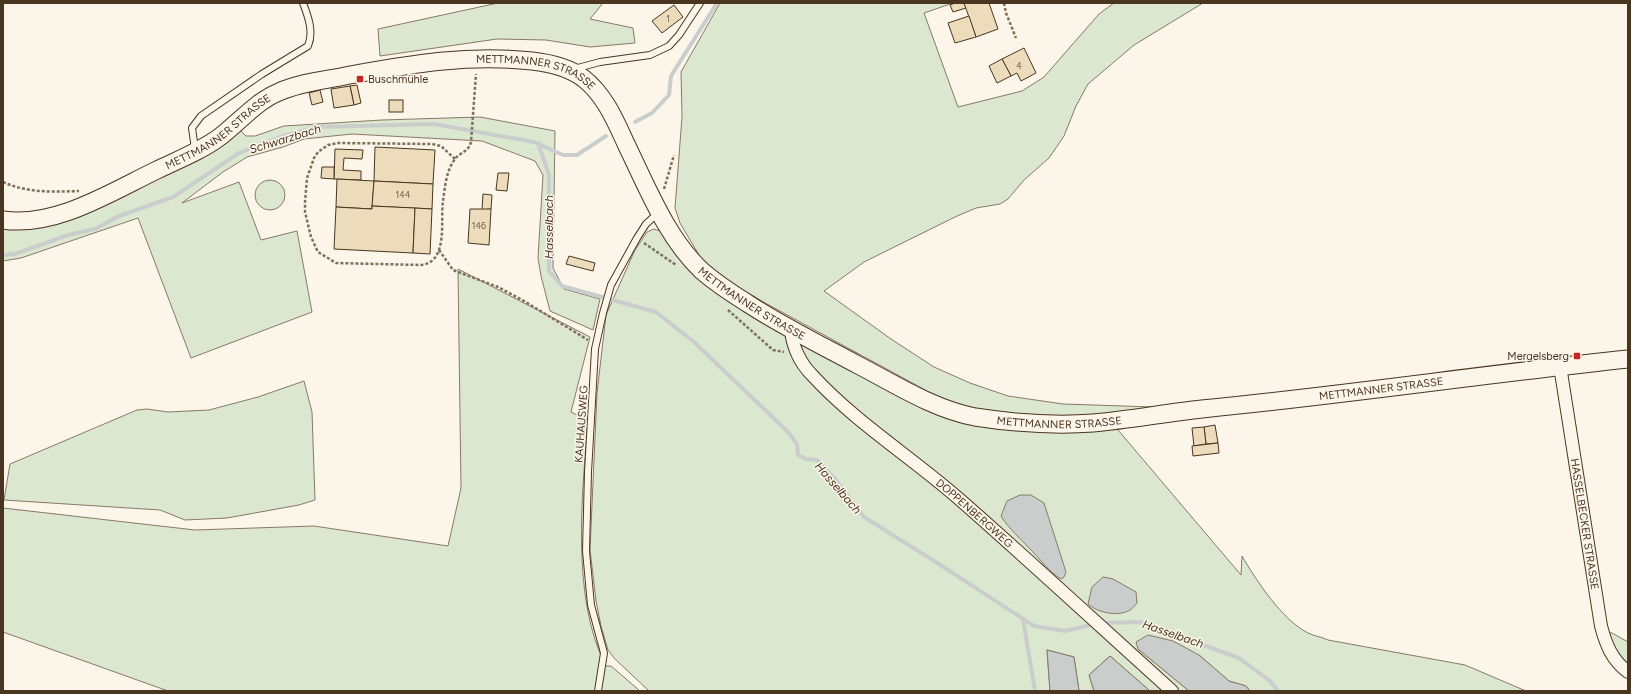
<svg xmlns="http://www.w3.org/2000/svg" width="1631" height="694" viewBox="0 0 1631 694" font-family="Figtree,sans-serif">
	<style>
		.green { fill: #dce7d0; stroke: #887966 }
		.water { fill: #c9cecd; stroke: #887966 }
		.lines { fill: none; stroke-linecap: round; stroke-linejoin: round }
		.stream { stroke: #c9cecd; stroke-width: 4 }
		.building { fill: #ecdcbc; stroke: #4a3520 }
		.service-casing { stroke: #4a3520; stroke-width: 8 }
		.minor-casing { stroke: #4a3520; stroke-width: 14 }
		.secondary-casing { stroke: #4a3520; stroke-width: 19 }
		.path { stroke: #7f6f5c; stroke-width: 2.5; stroke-dasharray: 3 2; stroke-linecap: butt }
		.service { stroke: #fbf6e9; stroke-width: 6 }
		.minor { stroke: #fbf6e9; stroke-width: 12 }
		.secondary { stroke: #fbf6e9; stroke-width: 17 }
		.poi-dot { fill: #c62828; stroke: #fbf6e9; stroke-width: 1.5 }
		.labels { text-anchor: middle; stroke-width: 3; stroke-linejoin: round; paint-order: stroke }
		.number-label { font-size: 9px; fill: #725f47 }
		.street-label { font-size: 11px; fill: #4a3520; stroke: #fbf6e9 }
		.poi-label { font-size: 11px; fill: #4a3520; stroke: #fbf6e9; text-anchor: start }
		.water-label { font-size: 12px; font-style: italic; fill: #4a3520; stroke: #fbf6e9 }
	</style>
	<rect width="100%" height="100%" fill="#fbf6e9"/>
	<!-- green -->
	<g class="green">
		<polygon points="498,3 603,3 590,19 633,28 635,43 590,47 546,40 497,39 380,56 378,29"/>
		<polygon points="720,3 953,3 924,13 958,107 1022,91 1044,77 1099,14 1114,3 1203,3 1134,45 1088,84 1076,106 1064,136 1049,158 1024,180 1008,199 1000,204 976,208 955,217 864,262 824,291 891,339 934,367 970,383 1008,396 1063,404 1154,407 1097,415 1057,416 1010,414 951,404 767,304 726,280 702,260 680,223 675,208 682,117 681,72"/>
		<polygon points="480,117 555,131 553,268 564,289 600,299 593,330 550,311 541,276 538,258 543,175 535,161 482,141 352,134 304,139 283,147 247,157 223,172 182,203 239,182 261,240 297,231 312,312 191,358 138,218 21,258 3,261 3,225 18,226 238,128 246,136 255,136 284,126 382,120"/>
		<circle cx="270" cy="195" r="15"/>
		<path d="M654,229l6,2 137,109 136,73 31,10 52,7 102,-4v4l123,145 1,-19c14,24 40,64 66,77 6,3 14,4 20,7l137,25 61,26h-276l-4,-5 -17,-5 -30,-26 -61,-6 51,42h-39l-40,-35 -21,19 5,16h-15l-5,-34 -27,-7 3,41h-401l-35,-33 -6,-8 -7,-24 -5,-25 -6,-51 7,-157 9,-78 29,-65 12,-18z"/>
		<path d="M458,269l132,68 -19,75 17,8c-6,75 -17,179 18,246h5l29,25h-472l-165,-59v-124l192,22 119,-4 134,20 13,-58z"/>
		<polygon points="304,381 312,412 315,500 299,505 227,518 185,520 160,510 4,500 10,464 137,410 147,409 168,412 209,410 258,397"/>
		<polygon points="1606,632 1612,633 1628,642 1628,664 1620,659"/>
	</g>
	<!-- water -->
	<g class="water">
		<path d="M1020,495h11l13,8 22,69 -2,5 -3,2c-13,-8 -20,-19 -30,-29 -10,-11 -22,-21 -30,-34l6,-15z"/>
		<path d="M1103,577l10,2 23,13 1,11c-2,2 -4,5 -7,7 -11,7 -32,3 -42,-6l4,-17z"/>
		<polygon points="1148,635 1173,641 1199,655 1229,681 1246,686 1250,691 1189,691 1138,649 1136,642"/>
		<polygon points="1047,650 1074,657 1079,691 1050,691"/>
		<polygon points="1110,656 1150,691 1094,691 1089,675"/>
	</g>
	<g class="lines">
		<!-- stream -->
		<g class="stream">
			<polyline points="635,122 652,113 669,95 671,76 717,3"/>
			<polyline points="538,143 549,175 549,271 562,286 656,312 694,342 788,432 797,444 798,455 806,459 817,460 836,480 864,517 939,564 1034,626 1065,631 1095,624"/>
			<polyline points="3,255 15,254 68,235 95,229 119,216 173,197 239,153 280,137 317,127 434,124 534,142 563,155 577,155 606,136"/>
			<polyline points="1023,619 1035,691"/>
			<polyline points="1101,623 1140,622 1239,658 1270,681 1278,691"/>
		</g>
	</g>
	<!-- building -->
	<g class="building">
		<polygon points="955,3 964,3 966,8 953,12 950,5"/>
		<polygon points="964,3 989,3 998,29 976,37"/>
		<polygon points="674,5 683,17 662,33 652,21"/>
		<polygon points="969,16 976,37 955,43 948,23"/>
		<polygon points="1024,48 1036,73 1021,81 1017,73 1011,76 1002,59"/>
		<polygon points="1002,59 1011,76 997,83 989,66"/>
		<polygon points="357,85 361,103 354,105 350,86"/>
		<polygon points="350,86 354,105 334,108 331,89"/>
		<polygon points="320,90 323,102 312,105 309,93"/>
		<rect x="389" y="100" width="14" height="12"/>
		<polygon points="375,147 435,150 433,184 374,181"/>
		<polygon points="335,149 363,150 362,159 344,158 343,170 361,171 361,180 334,179"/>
		<polygon points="322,167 334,167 334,179 321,178"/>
		<polygon points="498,173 509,173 507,191 496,190"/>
		<polygon points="337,179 374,181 372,209 336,207"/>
		<polygon points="374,181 433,184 432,209 372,206"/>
		<polygon points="483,194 492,195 491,209 482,210"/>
		<polygon points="372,206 415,208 413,253 334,249 336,207 372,209"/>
		<polygon points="415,208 432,209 430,254 413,253"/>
		<polygon points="470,209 491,209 489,245 468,243"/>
		<polygon points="569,256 595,263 593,271 566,264"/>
		<polygon points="1215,425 1218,443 1206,444 1204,427"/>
		<polygon points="1204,427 1206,444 1194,446 1192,428"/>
		<polygon points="1218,443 1219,453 1193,456 1192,446"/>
	</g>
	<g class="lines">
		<!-- service casing -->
		<g class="service-casing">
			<g id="service">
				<polyline points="574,69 600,62 650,55 669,46 679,35 700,3"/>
				<path d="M195,149l-3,-21 9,-12 61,-42 46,-28c6,-14 0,-30 -5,-43"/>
				<polyline points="598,691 604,653 591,605 586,551 588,472 595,349 603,313 611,285 637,238 646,224 659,212"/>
			</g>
		</g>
		<!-- minor casing -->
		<g class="minor-casing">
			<g id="minor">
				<path id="s1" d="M791,329c1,17 9,34 21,46 43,47 98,81 146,123 72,63 143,129 214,193"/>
				<path id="s2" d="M1560,366l41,260c5,19 11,34 27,46"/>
			</g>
		</g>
		<!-- secondary casing -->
		<g class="secondary-casing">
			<g id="secondary">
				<path id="s3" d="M3,220c52,8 108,-28 154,-50 21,-10 46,-20 64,-34 19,-15 36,-35 58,-44 22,-10 48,-12 71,-17 62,-11 119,-21 182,-14 18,2 36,6 51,17 22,17 33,44 44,68 21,43 40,92 75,125 14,12 29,22 45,32 35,23 74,42 111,62 37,19 75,44 117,52 39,6 78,9 118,6 36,-3 72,-10 109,-14 142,-14 284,-35 426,-50"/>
			</g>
		</g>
		<!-- path -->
		<g class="path">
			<polyline points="1004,3 1006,13 1016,38"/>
			<path d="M455,159l-14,-13 -9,-2 -94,-1 -10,2 -10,7 -4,6 -7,20 -2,24v10l6,25 7,15 18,11 85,2c28,-3 19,-45 22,-64 2,-14 3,-30 12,-42 6,-8 13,-6 16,-17l5,-68"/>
			<path d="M3,182c24,11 50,10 76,9"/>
			<polyline points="664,189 674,155"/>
			<polyline points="644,243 676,265"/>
			<polyline points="439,250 453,270 498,287 524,301 588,340"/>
			<polyline points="728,310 773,350 784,352"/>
		</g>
		<!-- service -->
		<use href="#service" class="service"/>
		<!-- minor -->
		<use href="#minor" class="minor"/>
		<!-- secondary -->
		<use href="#secondary" class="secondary"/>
	</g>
	<!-- markers -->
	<g class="poi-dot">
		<rect x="356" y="75" width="8" height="8" rx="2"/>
		<rect x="1573" y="352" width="8" height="8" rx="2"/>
	</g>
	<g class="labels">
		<!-- number labels -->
		<g class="number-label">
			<text x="668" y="22">1</text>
			<text x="1019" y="69">4</text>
			<text x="403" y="198">144</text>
			<text x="479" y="229">146</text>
		</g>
		<!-- street labels -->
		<g class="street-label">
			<text dy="4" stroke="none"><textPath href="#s3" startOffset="573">METTMANNER STRASSE</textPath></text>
			<text dy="4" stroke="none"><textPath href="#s3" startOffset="237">METTMANNER STRASSE</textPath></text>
			<text dy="4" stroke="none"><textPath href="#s3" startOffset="909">METTMANNER STRASSE</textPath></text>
			<text dy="4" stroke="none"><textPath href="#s3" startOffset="1569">METTMANNER STRASSE</textPath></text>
			<text dy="4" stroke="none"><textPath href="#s3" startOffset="1245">METTMANNER STRASSE</textPath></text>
			<text transform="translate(581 424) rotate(-86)" y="4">KAUHAUSWEG</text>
			<text dy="4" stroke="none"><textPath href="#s1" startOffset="265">DOPPENBERGWEG</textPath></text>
			<text dy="4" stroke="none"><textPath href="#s2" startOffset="160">HASSELBECKER STRASSE</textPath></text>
		</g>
		<!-- poi labels -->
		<g class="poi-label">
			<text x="368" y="83">Buschmühle</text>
			<text x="1569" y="360" text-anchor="end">Mergelsberg</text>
		</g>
		<!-- water labels -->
		<g class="water-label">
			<text transform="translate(285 139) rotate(-17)" y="4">Schwarzbach</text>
			<text transform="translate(549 227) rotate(-90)" y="4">Hasselbach</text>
			<text transform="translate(838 488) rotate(49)" y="4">Hasselbach</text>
			<text transform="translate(1173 634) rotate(19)" y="4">Hasselbach</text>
		</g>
	</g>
	<!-- border -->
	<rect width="1631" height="694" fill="none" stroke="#4a3520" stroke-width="8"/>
</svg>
